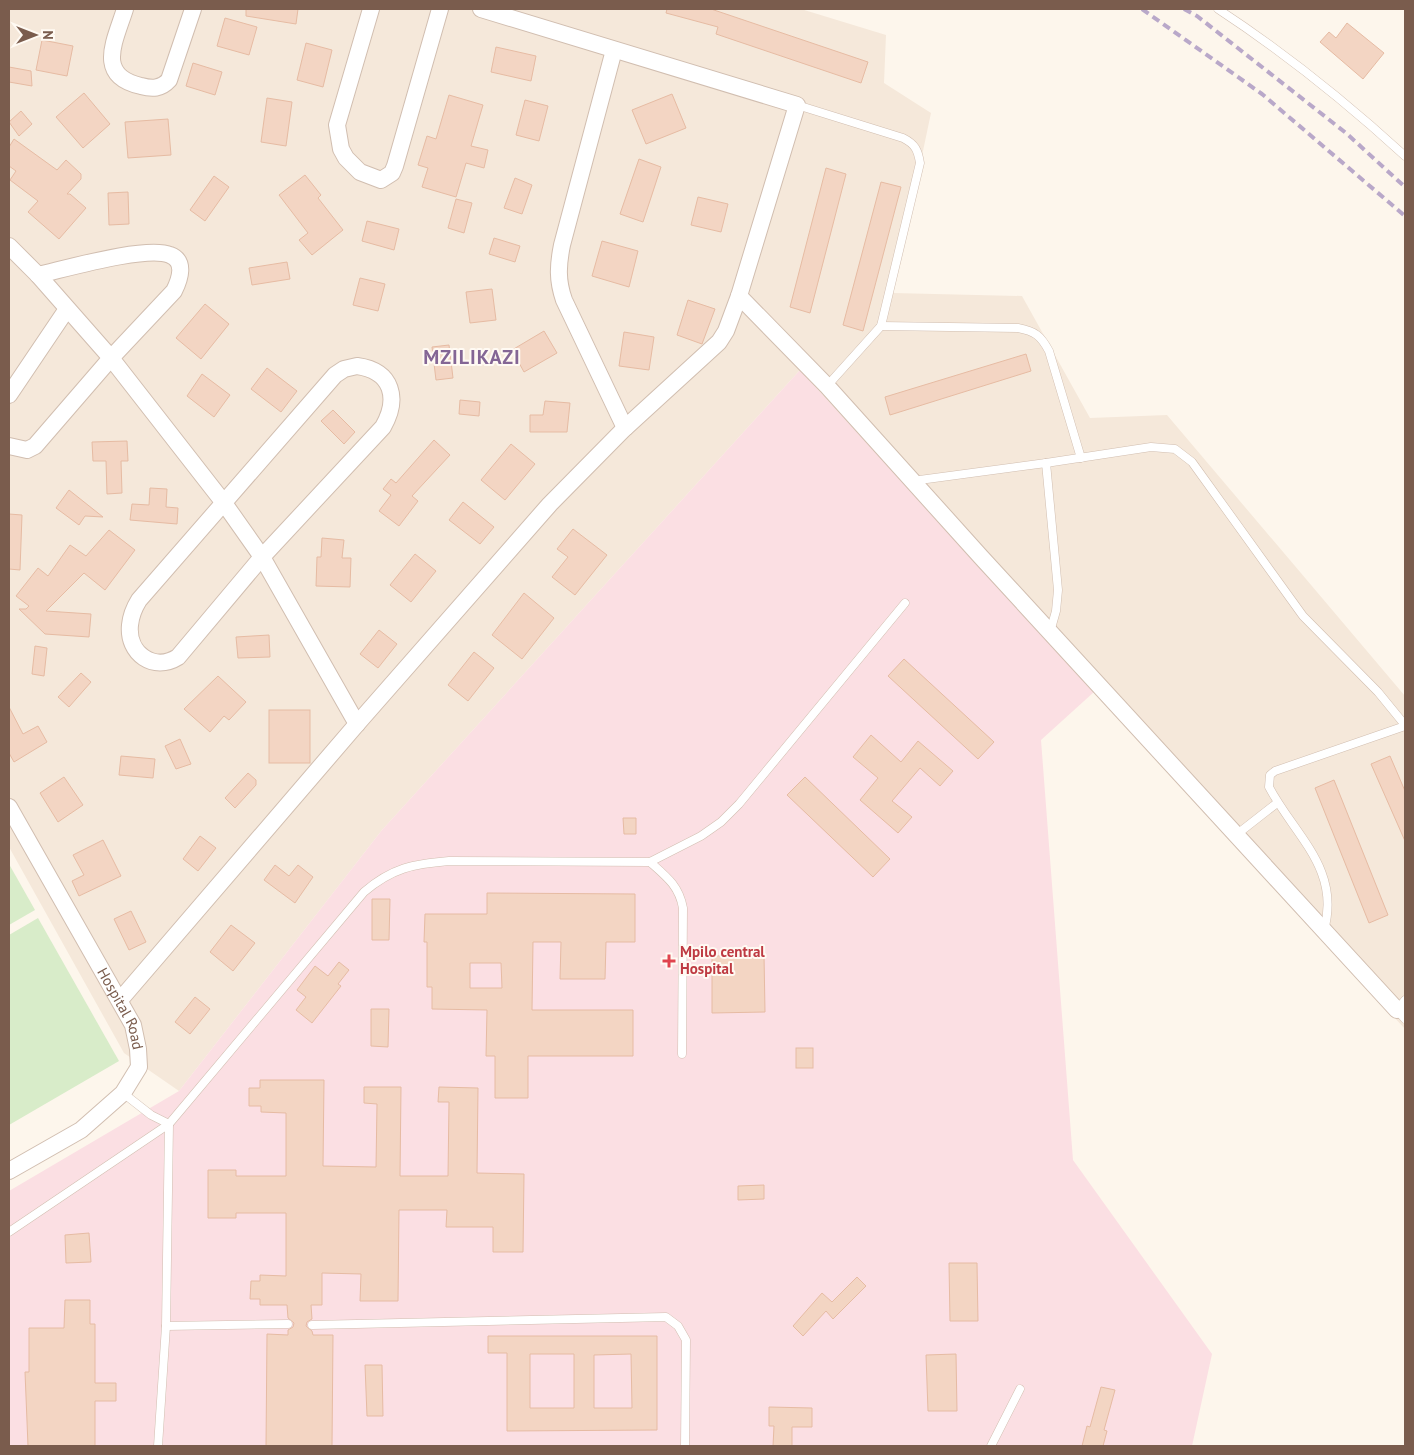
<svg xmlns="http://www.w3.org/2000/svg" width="1414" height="1455" viewBox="0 0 1414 1455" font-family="'PT Sans',sans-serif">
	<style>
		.residential { fill: #f5e8da }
		.medical { fill: #fbdfe3 }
		.pitch { fill: #d8ecc9 }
		.building { fill: #f3d5c3; stroke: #e6bba3; fill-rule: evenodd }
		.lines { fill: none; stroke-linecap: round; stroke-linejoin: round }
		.lane-casing { stroke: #d1beb0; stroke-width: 9 }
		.street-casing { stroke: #d1beb0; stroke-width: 18 }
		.lane { stroke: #fff; stroke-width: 8 }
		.street { stroke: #fff; stroke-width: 16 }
		.rail { stroke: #b9a8c9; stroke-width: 4; stroke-dasharray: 8 5; stroke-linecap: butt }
		.health-dot { fill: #e0444e; stroke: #fffaf3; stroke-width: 2 }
		.labels { text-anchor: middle; stroke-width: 4; stroke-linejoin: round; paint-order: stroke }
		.health-label { font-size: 15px; font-weight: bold; fill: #be3a42; stroke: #fffaf3; text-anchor: start }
		.street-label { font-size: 15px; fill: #7a5c4d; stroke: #fffaf3 }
		.district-label { font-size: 20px; font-weight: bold; letter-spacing: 1px; fill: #846695; stroke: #fffaf3 }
	</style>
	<rect width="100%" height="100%" fill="#fdf6ec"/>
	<!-- residential -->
	<polygon class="residential" points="9,9 801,9 886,35 884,83 931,113 893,293 1022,296 1090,418 1167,415 1405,696 1405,1029 800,370 382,830 179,1091 124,1053 9,847"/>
	<!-- medical -->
	<polygon class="medical" points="800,370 1094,692 1041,740 1073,1160 1212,1354 1192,1446 9,1446 9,1191 179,1091 382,830"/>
	<!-- pitch -->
	<g class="pitch">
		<polygon points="9,864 35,910 9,925"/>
		<polygon points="38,918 119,1061 9,1125 9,935"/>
	</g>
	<!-- building -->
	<g class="building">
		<polygon points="246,9 298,9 296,24 246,16"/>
		<polygon points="667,9 711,9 868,62 861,83 716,34 718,27 666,13"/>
		<polygon points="225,18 257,27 249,55 217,46"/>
		<polygon points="1347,23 1384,53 1363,79 1320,42 1329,32 1336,38"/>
		<polygon points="42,40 73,46 67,76 36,70"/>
		<polygon points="306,43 332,50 323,87 297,80"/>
		<polygon points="496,47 536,56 531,81 491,72"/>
		<polygon points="193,63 222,72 215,95 186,86"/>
		<polygon points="9,67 31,71 32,86 9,82"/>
		<polygon points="84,93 110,124 83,148 56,117"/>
		<polygon points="672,94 686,128 646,144 632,110"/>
		<polygon points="449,95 483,105 471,146 488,150 484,168 466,163 456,197 422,187 428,168 418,165 427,136 436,139"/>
		<polygon points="267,98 292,102 286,146 261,142"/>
		<polygon points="525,100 548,106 539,141 516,135"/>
		<polygon points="21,111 32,124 19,136 9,122"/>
		<polygon points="168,119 171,155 128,158 125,122"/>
		<polygon points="14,139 57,170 66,160 81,174 81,179 67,194 70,194 86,208 59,239 28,212 38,201 10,180 16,171 9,166 9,147"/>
		<polygon points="639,159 661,167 643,222 620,214"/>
		<polygon points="826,168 846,174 810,313 790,307"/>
		<polygon points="305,175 321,195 318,198 343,230 312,255 299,240 308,233 279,195"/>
		<polygon points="214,176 229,187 205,221 190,210"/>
		<polygon points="515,178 532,185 522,214 504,208"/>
		<polygon points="881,182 901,187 863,331 843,325"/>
		<polygon points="128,192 129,224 109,225 108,193"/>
		<polygon points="698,197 728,204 721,232 691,225"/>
		<polygon points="456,199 472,203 464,233 448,228"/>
		<polygon points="367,221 399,229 394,250 362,241"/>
		<polygon points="494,238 520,246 515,262 489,254"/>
		<polygon points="602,241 638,251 629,287 592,276"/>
		<polygon points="287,262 290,279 252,285 249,268"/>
		<polygon points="360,278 385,284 378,311 353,305"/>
		<polygon points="492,289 496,320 470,323 466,292"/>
		<polygon points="688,300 715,309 702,344 677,335"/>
		<polygon points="205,304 229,324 201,359 176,338"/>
		<polygon points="544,331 557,353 524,372 512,350"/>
		<polygon points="624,332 654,337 649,370 619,366"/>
		<polygon points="449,345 453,378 436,380 432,347"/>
		<polygon points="1026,354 1031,371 890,415 885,397"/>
		<polygon points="267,368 297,391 281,412 251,389"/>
		<polygon points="202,374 230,395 214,417 187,396"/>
		<polygon points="460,400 480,402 479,416 459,414"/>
		<polygon points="545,401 570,403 567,432 530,432 530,415 543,415"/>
		<polygon points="333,410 355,432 344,444 321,421"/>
		<polygon points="434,440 450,455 412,496 418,501 399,526 379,511 391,495 383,489 391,479 396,483"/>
		<polygon points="127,441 128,461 121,461 122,493 107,494 106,461 93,461 92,442"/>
		<polygon points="511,444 535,464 505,500 481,480"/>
		<polygon points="150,488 167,489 166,507 178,508 177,524 130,520 132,504 149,505"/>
		<polygon points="69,490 103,517 85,516 79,525 56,508"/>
		<polygon points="463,502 494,527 480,544 449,520"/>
		<polygon points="9,514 22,515 20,570 9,569"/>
		<polygon points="573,529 607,555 575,595 552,577 568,557 557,549"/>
		<polygon points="109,530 135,550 105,590 84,573 46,611 91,614 89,637 45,634 19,609 26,609 29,606 16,596 38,568 48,576 70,545 86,556"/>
		<polygon points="322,538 344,540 342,558 351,558 350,587 316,586 317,557 321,557"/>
		<polygon points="415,554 436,571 411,602 390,585"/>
		<polygon points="524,593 554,618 522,659 492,635"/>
		<polygon points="379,630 397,644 378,668 360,654"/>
		<polygon points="269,635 270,657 238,658 236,637"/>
		<polygon points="35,646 47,648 44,676 32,674"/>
		<polygon points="474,652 494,668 468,701 448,685"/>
		<polygon points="904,659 994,742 978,759 888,676"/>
		<polygon points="81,673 91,682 69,707 58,697"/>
		<polygon points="218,676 246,702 229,720 224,716 210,732 184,709"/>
		<polygon points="9,707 23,734 38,726 47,742 14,762 9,753"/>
		<rect x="269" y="710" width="41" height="53"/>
		<polygon points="871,735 901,762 918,741 953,771 940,786 920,768 892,801 912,817 898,833 860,800 878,778 853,757"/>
		<polygon points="180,739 191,764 176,769 165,746"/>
		<polygon points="121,756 155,759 153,778 119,775"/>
		<polygon points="1390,756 1405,791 1405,841 1371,764"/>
		<polygon points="248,773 256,780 256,785 235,808 225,798"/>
		<polygon points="64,777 83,805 58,822 40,793"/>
		<polygon points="805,777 890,859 873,877 787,795"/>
		<polygon points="1334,780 1388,915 1369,923 1315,788"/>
		<polygon points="623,818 636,818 636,834 624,834"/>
		<polygon points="200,836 216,848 198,871 183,859"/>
		<polygon points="103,840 121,876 79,896 72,881 84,875 73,855"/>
		<polygon points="275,865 289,876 298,865 313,877 295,903 264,880"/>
		<path d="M487,893l148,1v48h-29l-1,37h-45l1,-37h-28l-1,68h101v46h-105v42h-33v-42h-9l1,-46 -55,-1v-22h-5v-45h-3l1,-28h62zM470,963h31l1,25h-32z"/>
		<polygon points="372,899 390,899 389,940 372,940"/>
		<polygon points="131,911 146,942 129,950 114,919"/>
		<polygon points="231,925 255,943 233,971 210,952"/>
		<polygon points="764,955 765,1012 712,1013 712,956"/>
		<polygon points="339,962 349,970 338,984 341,986 312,1023 296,1010 306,997 297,990 315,966 328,976"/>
		<polygon points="195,997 210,1009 190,1034 175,1022"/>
		<polygon points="371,1009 389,1009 388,1047 371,1046"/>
		<rect x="796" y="1048" width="17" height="20"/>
		<polygon points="260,1080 324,1080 323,1166 376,1167 377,1104 364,1103 364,1087 401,1087 400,1176 448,1176 449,1102 438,1102 439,1087 478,1088 477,1173 524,1174 523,1252 493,1252 493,1227 446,1227 447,1210 399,1210 398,1301 360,1301 361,1274 322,1273 322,1305 311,1305 312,1319 307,1322 306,1326 312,1331 313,1335 333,1335 332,1446 266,1446 267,1334 288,1335 288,1330 293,1327 294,1323 288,1318 287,1305 260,1305 260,1299 250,1299 251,1281 260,1281 260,1275 286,1276 286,1213 236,1213 236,1218 208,1218 208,1170 236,1170 236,1176 286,1176 286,1113 261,1112 261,1106 249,1106 249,1088 260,1088"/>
		<polygon points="764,1185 764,1199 738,1200 738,1186"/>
		<polygon points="89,1233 91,1262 66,1263 65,1235"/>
		<polygon points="949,1263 977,1263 978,1321 950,1321"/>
		<polygon points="857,1277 866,1286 833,1319 826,1311 803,1336 793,1326 822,1293 832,1302"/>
		<polygon points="65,1300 90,1300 90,1324 95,1324 95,1383 116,1383 116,1401 95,1401 95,1446 28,1446 25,1372 29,1372 29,1328 64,1328"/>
		<path d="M488,1336h169v94l-150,1v-78h-19zM530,1354h44v54h-44zM631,1354l1,54h-38v-53z"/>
		<polygon points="956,1354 957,1411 928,1411 926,1355"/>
		<polygon points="365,1365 382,1365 383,1416 367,1416"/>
		<polygon points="1101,1387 1115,1390 1104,1430 1107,1431 1103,1446 1082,1446 1087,1426 1090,1427"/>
		<polygon points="769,1407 812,1408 812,1427 792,1427 792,1446 773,1446 774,1426 769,1426"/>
	</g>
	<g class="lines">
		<!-- lane casing -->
		<g class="lane-casing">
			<g id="lane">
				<path d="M1218,9c67,44 128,93 187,147"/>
				<path d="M797,105l106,33c12,6 15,12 17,25l-39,163 -54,60"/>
				<path d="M881,326l137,2c17,3 23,8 31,23l32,107"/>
				<polyline points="1046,463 1058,590 1056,611 1050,632"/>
				<polyline points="912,481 1046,463 1151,447 1175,449 1192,462 1303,616 1378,692 1405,725"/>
				<polyline points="1236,835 1277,803"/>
				<path d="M650,862c17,15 29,24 33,46l-1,146"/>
				<path d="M1324,930c17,-61 -29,-94 -55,-143l1,-12 5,-4 130,-45"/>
				<polyline points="1405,1000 1397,1010 1405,1019"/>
				<polyline points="123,1093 151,1115 169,1124 166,1326 158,1446"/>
				<path d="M9,1232l160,-108 195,-232c28,-24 49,-28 85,-31l201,1 51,-26 20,-14 18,-18 166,-201"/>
				<polyline points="312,1325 666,1317 678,1326 686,1340 685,1446"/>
				<polyline points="166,1326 288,1324"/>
				<polyline points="991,1446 1020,1389"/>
			</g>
		</g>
		<!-- street casing -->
		<g class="street-casing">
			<g id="street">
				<path d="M125,9c-10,32 -30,67 16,77 11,3 20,3 28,-6l24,-71"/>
				<polyline points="371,9 337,125 341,149 346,158 360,172 381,180 392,173 395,166 440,9"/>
				<path d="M614,50l-52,195c-4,20 -5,35 2,55l61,128"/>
				<polyline points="9,246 38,275 111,358 224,503 262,557 357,724"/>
				<polyline points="739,296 827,386 981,557 1397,1010"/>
				<path d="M357,366c36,5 42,33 26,61l-121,130 -84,100c-24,15 -51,-3 -48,-32 1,-10 4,-17 9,-25l196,-225 9,-6z"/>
				<polyline points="9,395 67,309"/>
				<path d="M9,446l18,4 8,-4 76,-88 63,-67c6,-12 12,-30 -4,-36 -23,-10 -105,14 -132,20"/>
				<path id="s1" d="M9,807l124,218 5,24 1,18 -16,26 -42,37 -72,41"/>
				<polyline points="120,1000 357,724 550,504 625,428 719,342 726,331 739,296 797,105 481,9"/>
			</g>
		</g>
		<!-- lane -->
		<use href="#lane" class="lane"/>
		<!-- street -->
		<use href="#street" class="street"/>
		<!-- rail -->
		<g class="rail">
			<polyline points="1142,9 1262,94 1405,216"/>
			<polyline points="1184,9 1197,16 1346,133 1405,187"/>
		</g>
	</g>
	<!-- markers -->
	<path class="health-dot" d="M666.5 953.5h5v5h5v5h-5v5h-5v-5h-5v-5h5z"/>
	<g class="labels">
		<!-- health labels -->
		<g class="health-label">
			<text x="680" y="957">Mpilo central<tspan x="680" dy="17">Hospital</tspan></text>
		</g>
		<!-- street labels -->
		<g class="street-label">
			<text dy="5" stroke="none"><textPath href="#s1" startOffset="231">Hospital Road</textPath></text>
		</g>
		<!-- district labels -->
		<g class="district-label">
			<text x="472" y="364">MZILIKAZI</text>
		</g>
	</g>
	<!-- border -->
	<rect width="1414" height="1455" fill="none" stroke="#7a5c4d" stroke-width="20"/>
	<!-- north arrow -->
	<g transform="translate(35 35) rotate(90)" stroke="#fffaf3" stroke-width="4" paint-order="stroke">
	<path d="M0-4L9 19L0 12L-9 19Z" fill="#7a5c4d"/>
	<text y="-8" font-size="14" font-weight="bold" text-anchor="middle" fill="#7a5c4d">N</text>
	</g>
</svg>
